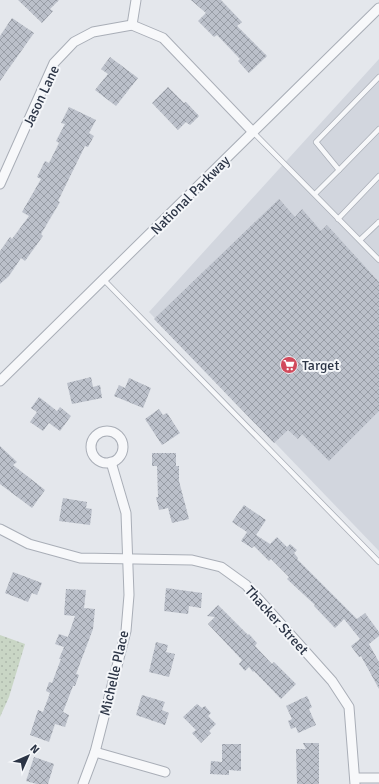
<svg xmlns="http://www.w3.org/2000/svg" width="379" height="784" viewBox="0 0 379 784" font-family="Signika,sans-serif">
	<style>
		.built { fill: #d2d6de }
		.park { fill: url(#park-dots) }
		.building { fill: url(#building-cross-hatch) }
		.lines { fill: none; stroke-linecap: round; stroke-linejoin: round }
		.service-casing { stroke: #a9aeb7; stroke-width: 6 }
		.minor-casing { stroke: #a9aeb7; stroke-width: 11 }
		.service { stroke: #f7f8fa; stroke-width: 4.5 }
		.minor { stroke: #f7f8fa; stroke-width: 9 }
		.labels { text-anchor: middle; stroke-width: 4; stroke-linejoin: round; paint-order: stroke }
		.street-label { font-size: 14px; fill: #2b3445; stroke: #f4f6f9 }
		.poi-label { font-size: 14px; fill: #2b3445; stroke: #f4f6f9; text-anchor: start }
	</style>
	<defs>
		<pattern id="park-dots" width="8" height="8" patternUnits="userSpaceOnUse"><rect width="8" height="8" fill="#c9d6c5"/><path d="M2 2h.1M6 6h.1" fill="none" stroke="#adb8ab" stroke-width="1.8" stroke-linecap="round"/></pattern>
		<pattern id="building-cross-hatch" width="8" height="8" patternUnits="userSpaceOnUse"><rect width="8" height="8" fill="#bbc0ca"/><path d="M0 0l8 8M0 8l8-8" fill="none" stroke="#989da6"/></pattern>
	</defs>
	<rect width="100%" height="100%" fill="#e4e7ec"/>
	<!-- built -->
	<polygon class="built" points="379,59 379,551 149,312"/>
	<!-- park -->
	<polygon class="park" points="0,635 25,644 9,697 0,717"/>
	<!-- building -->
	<g class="building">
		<polygon points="18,0 59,0 50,9 53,11 42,23"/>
		<polygon points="191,0 221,0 242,22 237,26 267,56 249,73 238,61 240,59 217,35 214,37 198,21 206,13"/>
		<polygon points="12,18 34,33 0,81 0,36"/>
		<polygon points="110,57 138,78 116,106 95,90 108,74 101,69"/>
		<polygon points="168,87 184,103 186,102 199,116 190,125 186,122 178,130 152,103"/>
		<polygon points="69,107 96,120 89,133 94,136 88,147 85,146 58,201 60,202 41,234 43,236 25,261 21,258 9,276 0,284 0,251 10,237 12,239 29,216 22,212 41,179 37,177 45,161 49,163 59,143 56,141 65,124 61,123"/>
		<polygon points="279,199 295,217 302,209 321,231 327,225 379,282 379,411 329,461 302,434 298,439 288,430 274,443 154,319"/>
		<polygon points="91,377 93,387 100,385 102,398 72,404 67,383"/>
		<polygon points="129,378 151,388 143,408 114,396 119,385 125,388"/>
		<polygon points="39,397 57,411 60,407 71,416 60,431 49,423 43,431 30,422 37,412 31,408"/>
		<polygon points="159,409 163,415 167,413 180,433 162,445 145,419"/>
		<polygon points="0,446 17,462 13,465 45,490 32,508 0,484"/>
		<polygon points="152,453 176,453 176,466 179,466 179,481 189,519 172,523 168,508 159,510 156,497 158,497 157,466 152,466"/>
		<polygon points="63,498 87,502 86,508 92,509 90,525 59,521"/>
		<polygon points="244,505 266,520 256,535 270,544 277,537 287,547 290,544 297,550 294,553 298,558 297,559 357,619 365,613 379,632 379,636 369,644 379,662 379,689 361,656 359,657 351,646 360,639 344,619 335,628 314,606 315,605 287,579 289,577 271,559 269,561 254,546 252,548 241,541 247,532 232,522"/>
		<polygon points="13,572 42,583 37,595 32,593 28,602 5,593"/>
		<polygon points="166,588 202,593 201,608 189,606 188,614 164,611"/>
		<polygon points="66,589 86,590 84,608 95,609 93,629 76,674 79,675 75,686 73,686 63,712 69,715 65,727 55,724 49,742 30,735 38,710 43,712 50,693 46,691 49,682 52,683 61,659 59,659 64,647 55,644 59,634 68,637 75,616 64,615"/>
		<polygon points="218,605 248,635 249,634 257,643 255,646 272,664 274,662 296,684 281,699 254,671 253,672 249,667 245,671 239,664 242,660 208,624 215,617 207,616"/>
		<polygon points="156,642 168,645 166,652 175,654 169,677 149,672"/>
		<polygon points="142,695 165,702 162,710 169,713 165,725 136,715"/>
		<polygon points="307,696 312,707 309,709 316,725 298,733 296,727 291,729 288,721 292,719 286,706"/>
		<polygon points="197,704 202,708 205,706 211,713 208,716 216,724 209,731 211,733 201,743 192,733 196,730 183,717"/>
		<polygon points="303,743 319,743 319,784 297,784 296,749 306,749"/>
		<polygon points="222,744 241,744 241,771 229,770 229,775 210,774 211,761 222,762"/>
		<polygon points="34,757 54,764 48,784 37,784 26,781"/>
	</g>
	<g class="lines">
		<!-- service casing -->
		<g class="service-casing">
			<g id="service">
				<polyline points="253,132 379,260"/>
				<polyline points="339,170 379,129"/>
				<polyline points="315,194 339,170 316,142 379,77"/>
				<polyline points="338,219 379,176"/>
				<polyline points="360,240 379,222"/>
				<polyline points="104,280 379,562"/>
			</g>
		</g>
		<!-- minor casing -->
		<g class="minor-casing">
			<g id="minor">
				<polyline points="132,25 136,0"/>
				<polyline points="0,184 54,63 74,42 93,32 132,25 163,38 253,132"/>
				<polyline points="0,381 379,8"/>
				<circle cx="107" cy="447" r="16"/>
				<polyline points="0,529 29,544 80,558 192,560 221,567 246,585 332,681 349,707 355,784"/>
				<polyline points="95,752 165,772"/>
				<polyline points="355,778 379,778"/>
				<polyline points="83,784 95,752 126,631 129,595 126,513 111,462"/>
			</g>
		</g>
		<!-- service -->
		<use href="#service" class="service"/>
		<!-- minor -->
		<use href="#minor" class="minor"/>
	</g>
	<!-- icons -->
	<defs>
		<g id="supermarket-disc" transform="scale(0.9)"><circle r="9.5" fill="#d1495b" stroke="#f4f6f9"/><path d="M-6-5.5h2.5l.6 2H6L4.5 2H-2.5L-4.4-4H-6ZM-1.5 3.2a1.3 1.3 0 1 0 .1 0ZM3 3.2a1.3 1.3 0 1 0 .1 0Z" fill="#fff"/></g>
	</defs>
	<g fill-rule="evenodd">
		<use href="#supermarket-disc" x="289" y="365"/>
	</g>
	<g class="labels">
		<!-- street labels -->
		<g class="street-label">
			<text transform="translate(41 96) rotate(-65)" y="5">Jason Lane</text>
			<text transform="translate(190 195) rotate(-45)" y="5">National Parkway</text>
			<text transform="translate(277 620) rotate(48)" y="5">Thacker Street</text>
			<text transform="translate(114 673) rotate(-77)" y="5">Michelle Place</text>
		</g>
		<!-- poi labels -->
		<g class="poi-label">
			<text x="302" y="370">Target</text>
		</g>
	</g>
	<!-- north arrow -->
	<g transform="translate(28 756) rotate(45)" stroke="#f4f6f9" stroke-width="3" paint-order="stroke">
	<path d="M0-3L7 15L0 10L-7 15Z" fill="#2b3445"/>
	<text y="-6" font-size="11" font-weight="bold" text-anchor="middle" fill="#2b3445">N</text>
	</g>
</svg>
